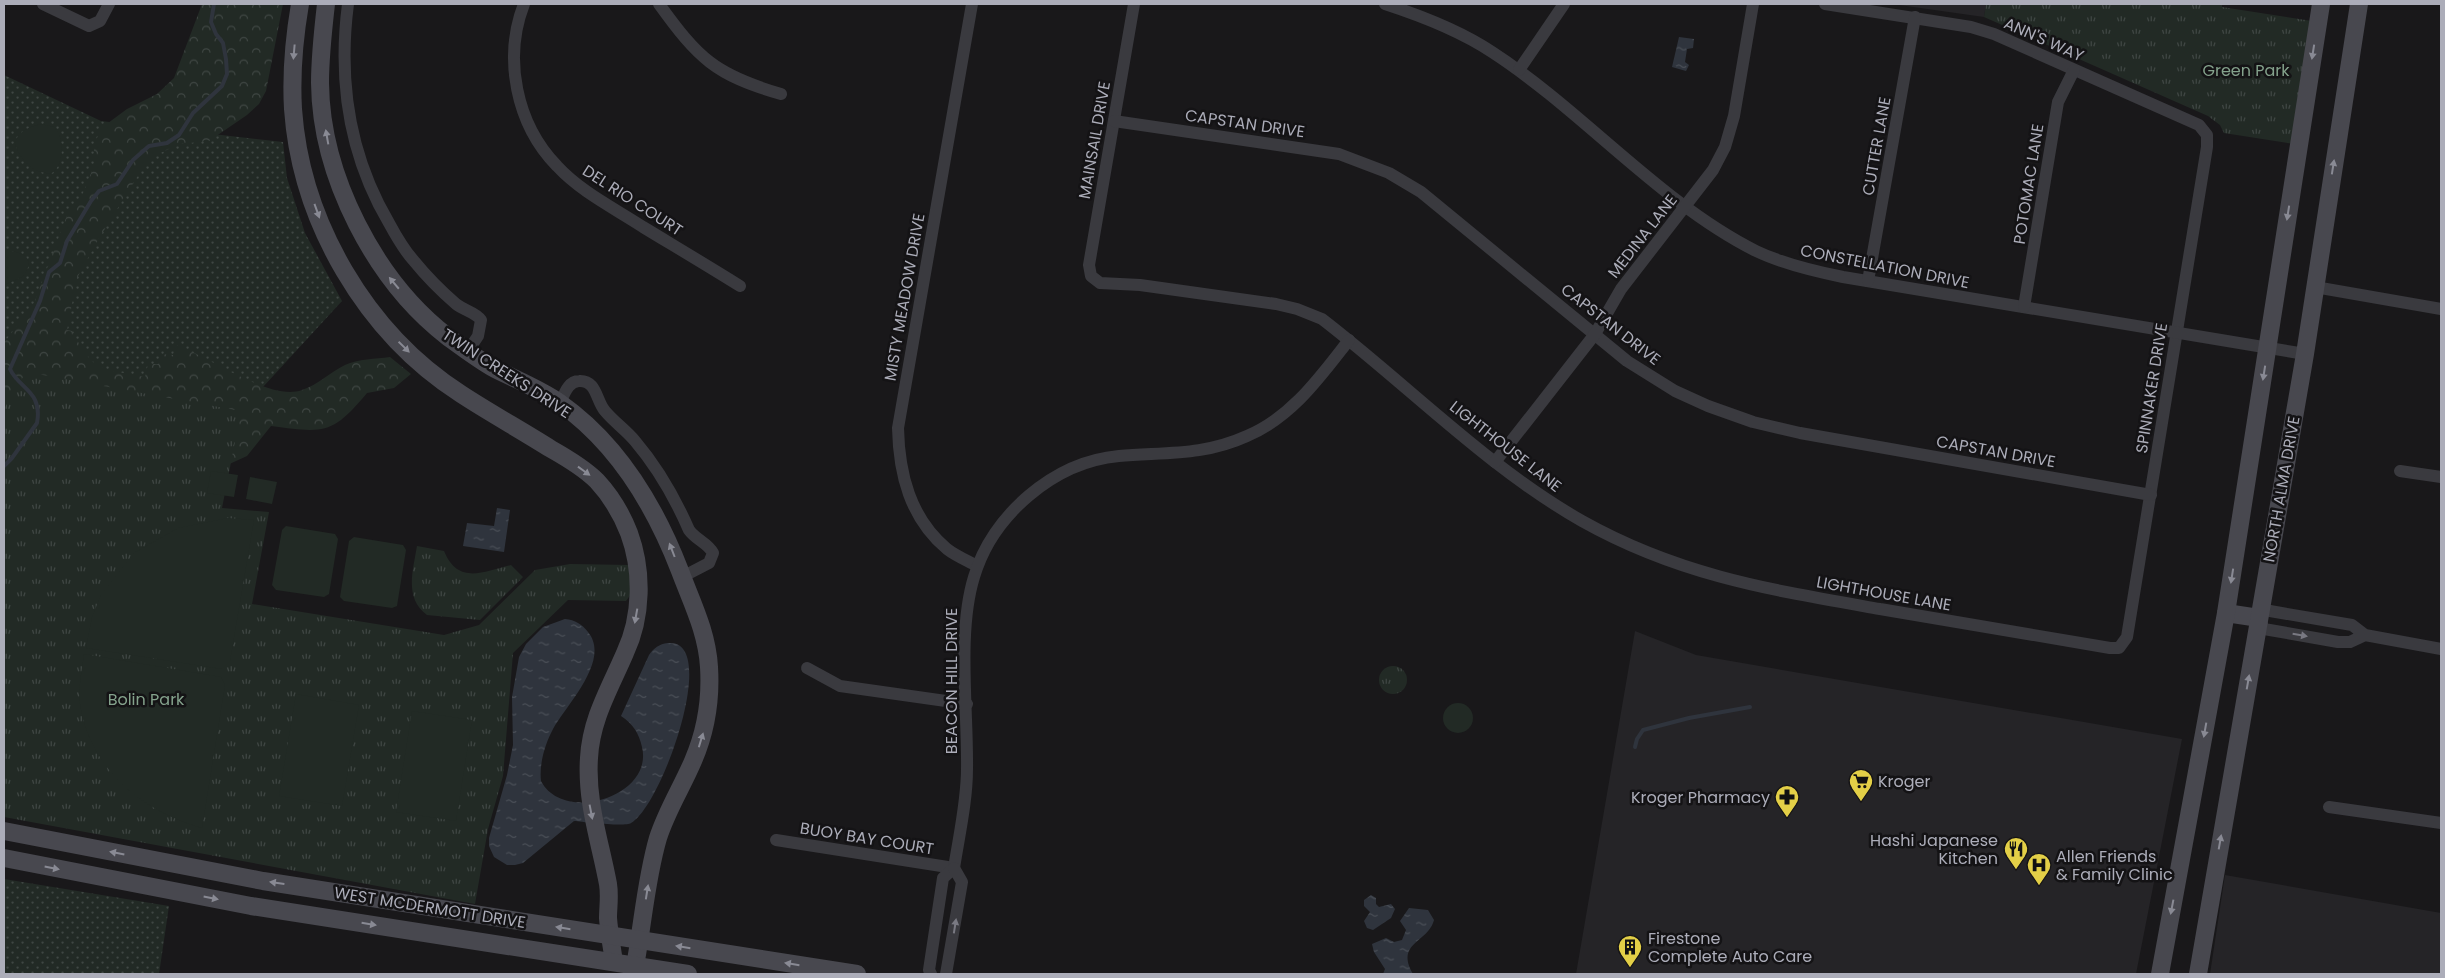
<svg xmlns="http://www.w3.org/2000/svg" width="2445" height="978" viewBox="0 0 2445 978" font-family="Poppins,sans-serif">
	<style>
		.built { fill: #252427 }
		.grass { fill: url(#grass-dots) }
		.forest { fill: url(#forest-crowns) }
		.park { fill: url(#park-tufts) }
		.pitch { fill: #222a25 }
		.water { fill: url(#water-ripples) }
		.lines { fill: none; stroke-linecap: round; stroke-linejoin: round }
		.stream { stroke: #2f343d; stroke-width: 4 }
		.street { stroke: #3a3a3f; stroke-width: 12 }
		.secondary { stroke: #48484f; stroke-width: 18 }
		.oneway { fill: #898a94 }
		.oneway2 { fill: #797982 }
		.labels { text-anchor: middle; stroke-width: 5; stroke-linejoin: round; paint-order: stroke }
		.street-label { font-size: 16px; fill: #acadb9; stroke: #141315 }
		.park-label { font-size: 16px; fill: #84a28c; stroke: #141315 }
		.poi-label { font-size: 16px; fill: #acadb9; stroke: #141315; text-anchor: start }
	</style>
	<defs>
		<pattern id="grass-dots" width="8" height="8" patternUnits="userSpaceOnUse" patternTransform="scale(1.25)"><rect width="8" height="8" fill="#222a25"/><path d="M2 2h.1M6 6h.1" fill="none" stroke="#3f4643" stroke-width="1.8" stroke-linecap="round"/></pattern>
		<pattern id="forest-crowns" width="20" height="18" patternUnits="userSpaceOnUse" patternTransform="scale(1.25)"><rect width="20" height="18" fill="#222a25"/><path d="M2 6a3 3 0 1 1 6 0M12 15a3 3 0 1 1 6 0" fill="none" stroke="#3f4643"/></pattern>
		<pattern id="park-tufts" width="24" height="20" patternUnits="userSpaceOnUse" patternTransform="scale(1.25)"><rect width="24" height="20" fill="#222a25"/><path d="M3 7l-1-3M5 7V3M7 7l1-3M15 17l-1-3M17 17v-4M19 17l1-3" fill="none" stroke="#3f4643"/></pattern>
		<pattern id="water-ripples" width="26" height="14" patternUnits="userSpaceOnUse" patternTransform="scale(1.25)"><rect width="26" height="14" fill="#2f343d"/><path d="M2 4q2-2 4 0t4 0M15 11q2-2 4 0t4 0" fill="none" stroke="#4a4f57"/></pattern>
	</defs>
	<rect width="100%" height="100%" fill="#19181a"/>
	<!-- built -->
	<g class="built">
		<polygon points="1892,4 1986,4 1984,17"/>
		<polygon points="1635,631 1696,655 2182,739 2136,974 1576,974"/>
		<polygon points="2225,875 2441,913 2441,974 2210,974"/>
	</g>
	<!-- grass -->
	<g class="grass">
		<polygon points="4,75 101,121 283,142 287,178 305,233 342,301 241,411 4,409"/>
		<polygon points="4,879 169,906 159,974 4,974"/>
	</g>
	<!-- forest -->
	<path class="forest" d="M202,4h81l-17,87 -7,13 -12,11 -38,26 -29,3 -22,10 -16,15 -44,71 -21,38 -10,52 5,1c23,43 28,37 73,46l3,-13h10l2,-10 13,1 3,-10c33,11 94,57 126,45 16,-5 28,-18 43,-25 13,-6 31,-6 45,-8l21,17 -17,14 -27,5c-35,42 -43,40 -96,33l-24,30 -22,10 -221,306v-429l30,-40 32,-85 17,-25 11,-27v-23l10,-17 23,-17 30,-15 17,-16z"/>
	<!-- park -->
	<g class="park">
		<polygon points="1986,4 2222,4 2222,7 2312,21 2294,144 2224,133 2220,125 2208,116 1984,17"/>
		<polygon points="26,372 241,411 222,508 269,512 252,604 444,635 479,625 535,570 570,564 629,565 631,594 626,601 568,600 513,653 503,776 488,829 475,904 4,817 4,409"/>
		<path d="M417,546l27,5c14,34 39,21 67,14l12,12 -43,43 -53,-5c-23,-17 -14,-44 -10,-69z"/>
		<circle cx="1393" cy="680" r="14"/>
	</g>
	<!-- pitch -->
	<g class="pitch">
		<path d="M41,124l13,3c10,9 11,37 -2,46 -17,2 -32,-13 -37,-29 2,-13 15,-17 26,-20z"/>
		<path d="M4,251c18,-1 34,8 18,26l-18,8z"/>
		<polygon points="211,471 238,475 234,497 207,493"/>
		<polygon points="250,477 277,482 272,504 246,499"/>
		<polygon points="228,518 254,520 230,661 222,669 86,648 92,617 101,595 134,553 178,528"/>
		<polygon points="286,526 335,534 338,539 329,594 324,597 276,590 272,585 282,530"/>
		<polygon points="354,537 403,545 406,550 397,606 392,608 344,601 340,597 349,541"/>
		<path d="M84,654l137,23 4,8 -23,143c-60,-17 -112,-59 -122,-124 -2,-16 2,-34 4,-50z"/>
		<polygon points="296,694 359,705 342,806 279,796"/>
		<circle cx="1458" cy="718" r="15"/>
		<polygon points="412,711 472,720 456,821 396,812"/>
	</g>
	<!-- water -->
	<g class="water">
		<polygon points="1679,37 1694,39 1693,48 1687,49 1685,62 1689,65 1686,71 1672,67"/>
		<polygon points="497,508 510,510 504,552 463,546 467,523 494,526"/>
		<path d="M565,619c10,1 17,5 23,13 23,28 -21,72 -35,97 -8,15 -14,35 -12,52 22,43 113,16 101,-34 -3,-14 -9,-23 -21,-31l28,-61c5,-7 10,-11 19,-12 53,-5 -6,163 -37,180 -6,4 -46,-1 -57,-2l-51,42 -8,2h-8l-13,-8 -5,-11v-8l18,-63 6,-30 -1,-48 7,-40 7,-13 17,-17z"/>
		<polygon points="1371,895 1376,898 1376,904 1379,907 1391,904 1395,909 1391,918 1373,930 1367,928 1364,921 1370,912 1364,906 1364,900"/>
		<path d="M1409,908l19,2 6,10c-6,23 -39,22 -21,54h-30l2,-5 -11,-17 -2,-8 14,-6 8,4 8,-2 4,-10 -6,-9z"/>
	</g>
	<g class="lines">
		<!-- stream -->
		<g class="stream">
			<path d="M4,466l8,-8 25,-35c6,-32 -18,-34 -27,-54l30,-68 9,-29 11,-9 7,-22 24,-40 8,-10 18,-7 16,-24 16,-14 18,-3 12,-8 14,-22 29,-27 5,-12 -1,-15 -3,-16 -7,-9 -5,-12 3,-18"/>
			<polyline points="1635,747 1637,739 1643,730 1689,718 1750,707"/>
		</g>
		<!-- street -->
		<g class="street">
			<polyline points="43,4 89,26 100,21 109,4"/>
			<path d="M348,4c-10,77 1,151 41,219 7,13 15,27 25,38 13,16 27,30 42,43 9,7 19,8 25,16l-3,16 -10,15"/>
			<path d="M524,4c-21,54 -8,120 33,162 24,26 57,42 86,61 33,20 65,39 97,59"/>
			<path d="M659,4c39,54 56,71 122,90"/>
			<path d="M972,4l-74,424c1,46 12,90 49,121 9,7 21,12 30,17"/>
			<path d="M1134,4l-45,261 2,11 9,7 40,2 136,19 21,5 25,10c87,67 165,148 260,202 98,55 190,69 298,88 77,13 154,26 230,39h9l8,-11 80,-490v-12l-8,-10 -205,-91 -23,-7 -146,-23"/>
			<path d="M1385,4c37,12 74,26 107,48 91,59 168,151 264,199 27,13 57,20 87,26l462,77"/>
			<polyline points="1519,70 1564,4"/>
			<polyline points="1114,121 1339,154 1389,173 1421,192 1627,361 1675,391 1708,406 1753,422 1800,433 2151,495"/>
			<polyline points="1868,281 1915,17"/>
			<polyline points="2315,287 2441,309"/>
			<polyline points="2024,307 2058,102 2074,70"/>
			<path d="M560,403c4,-8 8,-22 19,-22 18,-1 17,20 26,30 9,11 21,19 30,30 23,27 40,57 54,89 7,10 19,13 24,23l-4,10 -27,14"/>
			<polyline points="1495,462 1595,334 1621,289 1713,170 1725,147 1734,116 1753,4"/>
			<polyline points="2400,471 2441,477"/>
			<polyline points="2365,635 2350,642 2338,642 2264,629 2259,618 2266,610 2270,611 2352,625 2365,635 2441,649"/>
			<polyline points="807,668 840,686 967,704"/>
			<polyline points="2329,807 2441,823"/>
			<polyline points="776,840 954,868"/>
			<path d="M931,974l-2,-4 14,-92 11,-10c5,-32 13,-67 13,-99 1,-58 -10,-137 7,-192 18,-61 79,-115 145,-121 46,-4 84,0 128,-20 45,-19 73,-59 102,-96"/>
			<polyline points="946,974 962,882 954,868"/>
		</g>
		<!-- secondary -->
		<g class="secondary">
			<path d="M300,4c-6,35 -9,70 -7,105 8,113 73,224 168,285 29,19 60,36 90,55 16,9 33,19 46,32 13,14 25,34 32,52 14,38 13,84 -4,120 -15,35 -34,66 -36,105 -3,44 11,83 19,126 2,12 0,23 0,34 1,14 4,30 6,44"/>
			<path d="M326,4c-3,26 -6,52 -6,79 1,93 55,198 128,254 15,11 31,23 47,32 22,11 45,20 65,34 58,41 95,103 120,168 12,32 27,61 29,96 2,32 -3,64 -16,94 -11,26 -26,49 -35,77 -12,41 -15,85 -23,128"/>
			<polyline points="2226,613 2259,618"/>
			<polyline points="4,831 263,881 857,974"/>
			<polyline points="4,858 251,906 688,974"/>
			<polyline points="2160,974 2226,613 2321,4"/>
			<polyline points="2198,974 2305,354 2359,4"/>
		</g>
	</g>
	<!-- one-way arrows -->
	<defs><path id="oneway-solid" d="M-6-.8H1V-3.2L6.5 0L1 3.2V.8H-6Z" transform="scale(1.25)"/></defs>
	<g class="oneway">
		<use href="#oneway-solid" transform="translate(294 52) rotate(95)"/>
		<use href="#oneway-solid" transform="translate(2313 52) rotate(99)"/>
		<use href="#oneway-solid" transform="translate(327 137) rotate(-100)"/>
		<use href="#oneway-solid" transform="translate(2333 167) rotate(-81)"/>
		<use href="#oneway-solid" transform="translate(317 211) rotate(70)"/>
		<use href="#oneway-solid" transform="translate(2288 213) rotate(99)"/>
		<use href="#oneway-solid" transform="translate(394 283) rotate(-130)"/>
		<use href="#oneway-solid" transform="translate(404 347) rotate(44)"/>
		<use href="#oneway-solid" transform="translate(2264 373) rotate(99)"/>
		<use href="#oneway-solid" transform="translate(584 471) rotate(36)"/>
		<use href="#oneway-solid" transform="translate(672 550) rotate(-111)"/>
		<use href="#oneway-solid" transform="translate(2232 576) rotate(99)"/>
		<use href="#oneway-solid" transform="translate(636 616) rotate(100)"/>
		<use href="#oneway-solid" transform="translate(2248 682) rotate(-80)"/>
		<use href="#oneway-solid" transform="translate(2205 730) rotate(100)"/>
		<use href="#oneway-solid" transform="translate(701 740) rotate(-73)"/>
		<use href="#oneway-solid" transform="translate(591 812) rotate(79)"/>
		<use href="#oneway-solid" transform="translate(2220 842) rotate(-80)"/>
		<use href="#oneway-solid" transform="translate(117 853) rotate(-169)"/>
		<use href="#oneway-solid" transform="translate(52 868) rotate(11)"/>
		<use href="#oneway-solid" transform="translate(277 883) rotate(-172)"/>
		<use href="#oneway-solid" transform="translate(647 892) rotate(-81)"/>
		<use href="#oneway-solid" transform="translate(211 898) rotate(11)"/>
		<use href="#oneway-solid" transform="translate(2172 907) rotate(101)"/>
		<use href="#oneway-solid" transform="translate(369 924) rotate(9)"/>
		<use href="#oneway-solid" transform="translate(563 928) rotate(-171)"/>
		<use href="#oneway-solid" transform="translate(683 947) rotate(-171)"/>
		<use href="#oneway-solid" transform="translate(792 964) rotate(-171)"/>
	</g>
	<g class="oneway2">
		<use href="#oneway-solid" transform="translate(2300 635) rotate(10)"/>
		<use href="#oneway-solid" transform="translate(955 926) rotate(-81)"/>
	</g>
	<!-- icons -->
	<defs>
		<g id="supermarket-pin" transform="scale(1.25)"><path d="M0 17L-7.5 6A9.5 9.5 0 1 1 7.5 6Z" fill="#e3cf47" stroke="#141315"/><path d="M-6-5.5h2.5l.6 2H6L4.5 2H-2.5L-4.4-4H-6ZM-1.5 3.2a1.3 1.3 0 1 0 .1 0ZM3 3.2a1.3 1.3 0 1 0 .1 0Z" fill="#111"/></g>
		<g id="pharmacy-pin" transform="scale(1.25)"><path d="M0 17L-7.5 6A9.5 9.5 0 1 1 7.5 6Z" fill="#e3cf47" stroke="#141315"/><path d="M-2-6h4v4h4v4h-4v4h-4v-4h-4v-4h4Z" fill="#111"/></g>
		<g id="restaurant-pin" transform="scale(1.25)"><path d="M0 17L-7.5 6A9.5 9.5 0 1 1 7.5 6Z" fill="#e3cf47" stroke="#141315"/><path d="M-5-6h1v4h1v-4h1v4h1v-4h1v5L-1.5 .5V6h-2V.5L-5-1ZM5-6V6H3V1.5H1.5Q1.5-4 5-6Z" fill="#111"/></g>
		<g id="hospital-pin" transform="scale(1.25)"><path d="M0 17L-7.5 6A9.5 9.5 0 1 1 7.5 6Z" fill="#e3cf47" stroke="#141315"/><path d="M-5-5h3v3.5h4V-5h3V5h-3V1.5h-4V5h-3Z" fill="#111"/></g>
		<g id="building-pin" transform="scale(1.25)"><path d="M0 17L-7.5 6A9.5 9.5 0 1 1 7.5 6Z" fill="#e3cf47" stroke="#141315"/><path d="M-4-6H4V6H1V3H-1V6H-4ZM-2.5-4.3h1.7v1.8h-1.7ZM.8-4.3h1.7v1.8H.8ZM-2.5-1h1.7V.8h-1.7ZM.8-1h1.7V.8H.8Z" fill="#111"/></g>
	</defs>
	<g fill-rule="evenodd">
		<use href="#supermarket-pin" x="1861" y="781"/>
		<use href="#pharmacy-pin" x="1787" y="797"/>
		<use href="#restaurant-pin" x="2016" y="849"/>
		<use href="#hospital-pin" x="2039" y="865"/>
		<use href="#building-pin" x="1630" y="947"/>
	</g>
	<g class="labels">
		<!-- street labels -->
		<g class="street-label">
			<text transform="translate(2044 39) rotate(24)" y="6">ANN'S WAY</text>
			<text transform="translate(1245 123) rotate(8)" y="6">CAPSTAN DRIVE</text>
			<text transform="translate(1094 140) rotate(-80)" y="6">MAINSAIL DRIVE</text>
			<text transform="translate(1876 146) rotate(-80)" y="6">CUTTER LANE</text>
			<text transform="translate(2028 184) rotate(-81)" y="6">POTOMAC LANE</text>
			<text transform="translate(633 200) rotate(33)" y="6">DEL RIO COURT</text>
			<text transform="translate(1642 236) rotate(-52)" y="6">MEDINA LANE</text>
			<text transform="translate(1885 266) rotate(11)" y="6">CONSTELLATION DRIVE</text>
			<text transform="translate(904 297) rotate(-80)" y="6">MISTY MEADOW DRIVE</text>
			<text transform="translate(1611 324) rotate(38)" y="6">CAPSTAN DRIVE</text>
			<text transform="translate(507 373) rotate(33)" y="6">TWIN CREEKS DRIVE</text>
			<text transform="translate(2151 388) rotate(-81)" y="6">SPINNAKER DRIVE</text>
			<text transform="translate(1506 446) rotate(38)" y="6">LIGHTHOUSE LANE</text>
			<text transform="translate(1996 451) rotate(10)" y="6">CAPSTAN DRIVE</text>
			<text transform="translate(2281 489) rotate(-80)" y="6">NORTH ALMA DRIVE</text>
			<text transform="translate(1884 593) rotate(10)" y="6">LIGHTHOUSE LANE</text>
			<text transform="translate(951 681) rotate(-90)" y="6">BEACON HILL DRIVE</text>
			<text transform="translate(867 838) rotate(9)" y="6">BUOY BAY COURT</text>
			<text transform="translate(430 907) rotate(9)" y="6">WEST MCDERMOTT DRIVE</text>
		</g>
		<!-- park labels -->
		<g class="park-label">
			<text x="2246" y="76">Green Park</text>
			<text x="146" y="705">Bolin Park</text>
		</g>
		<!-- poi labels -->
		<g class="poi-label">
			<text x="1878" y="787">Kroger</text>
			<text x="1770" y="803" text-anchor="end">Kroger Pharmacy</text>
			<text x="1998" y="846" text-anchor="end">Hashi Japanese<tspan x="1998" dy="18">Kitchen</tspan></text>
			<text x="2056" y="862">Allen Friends<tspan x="2056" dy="18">&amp; Family Clinic</tspan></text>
			<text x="1648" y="944">Firestone<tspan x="1648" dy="18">Complete Auto Care</tspan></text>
		</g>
	</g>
	<!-- border -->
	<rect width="2445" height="978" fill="none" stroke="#acadb9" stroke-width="10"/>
</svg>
